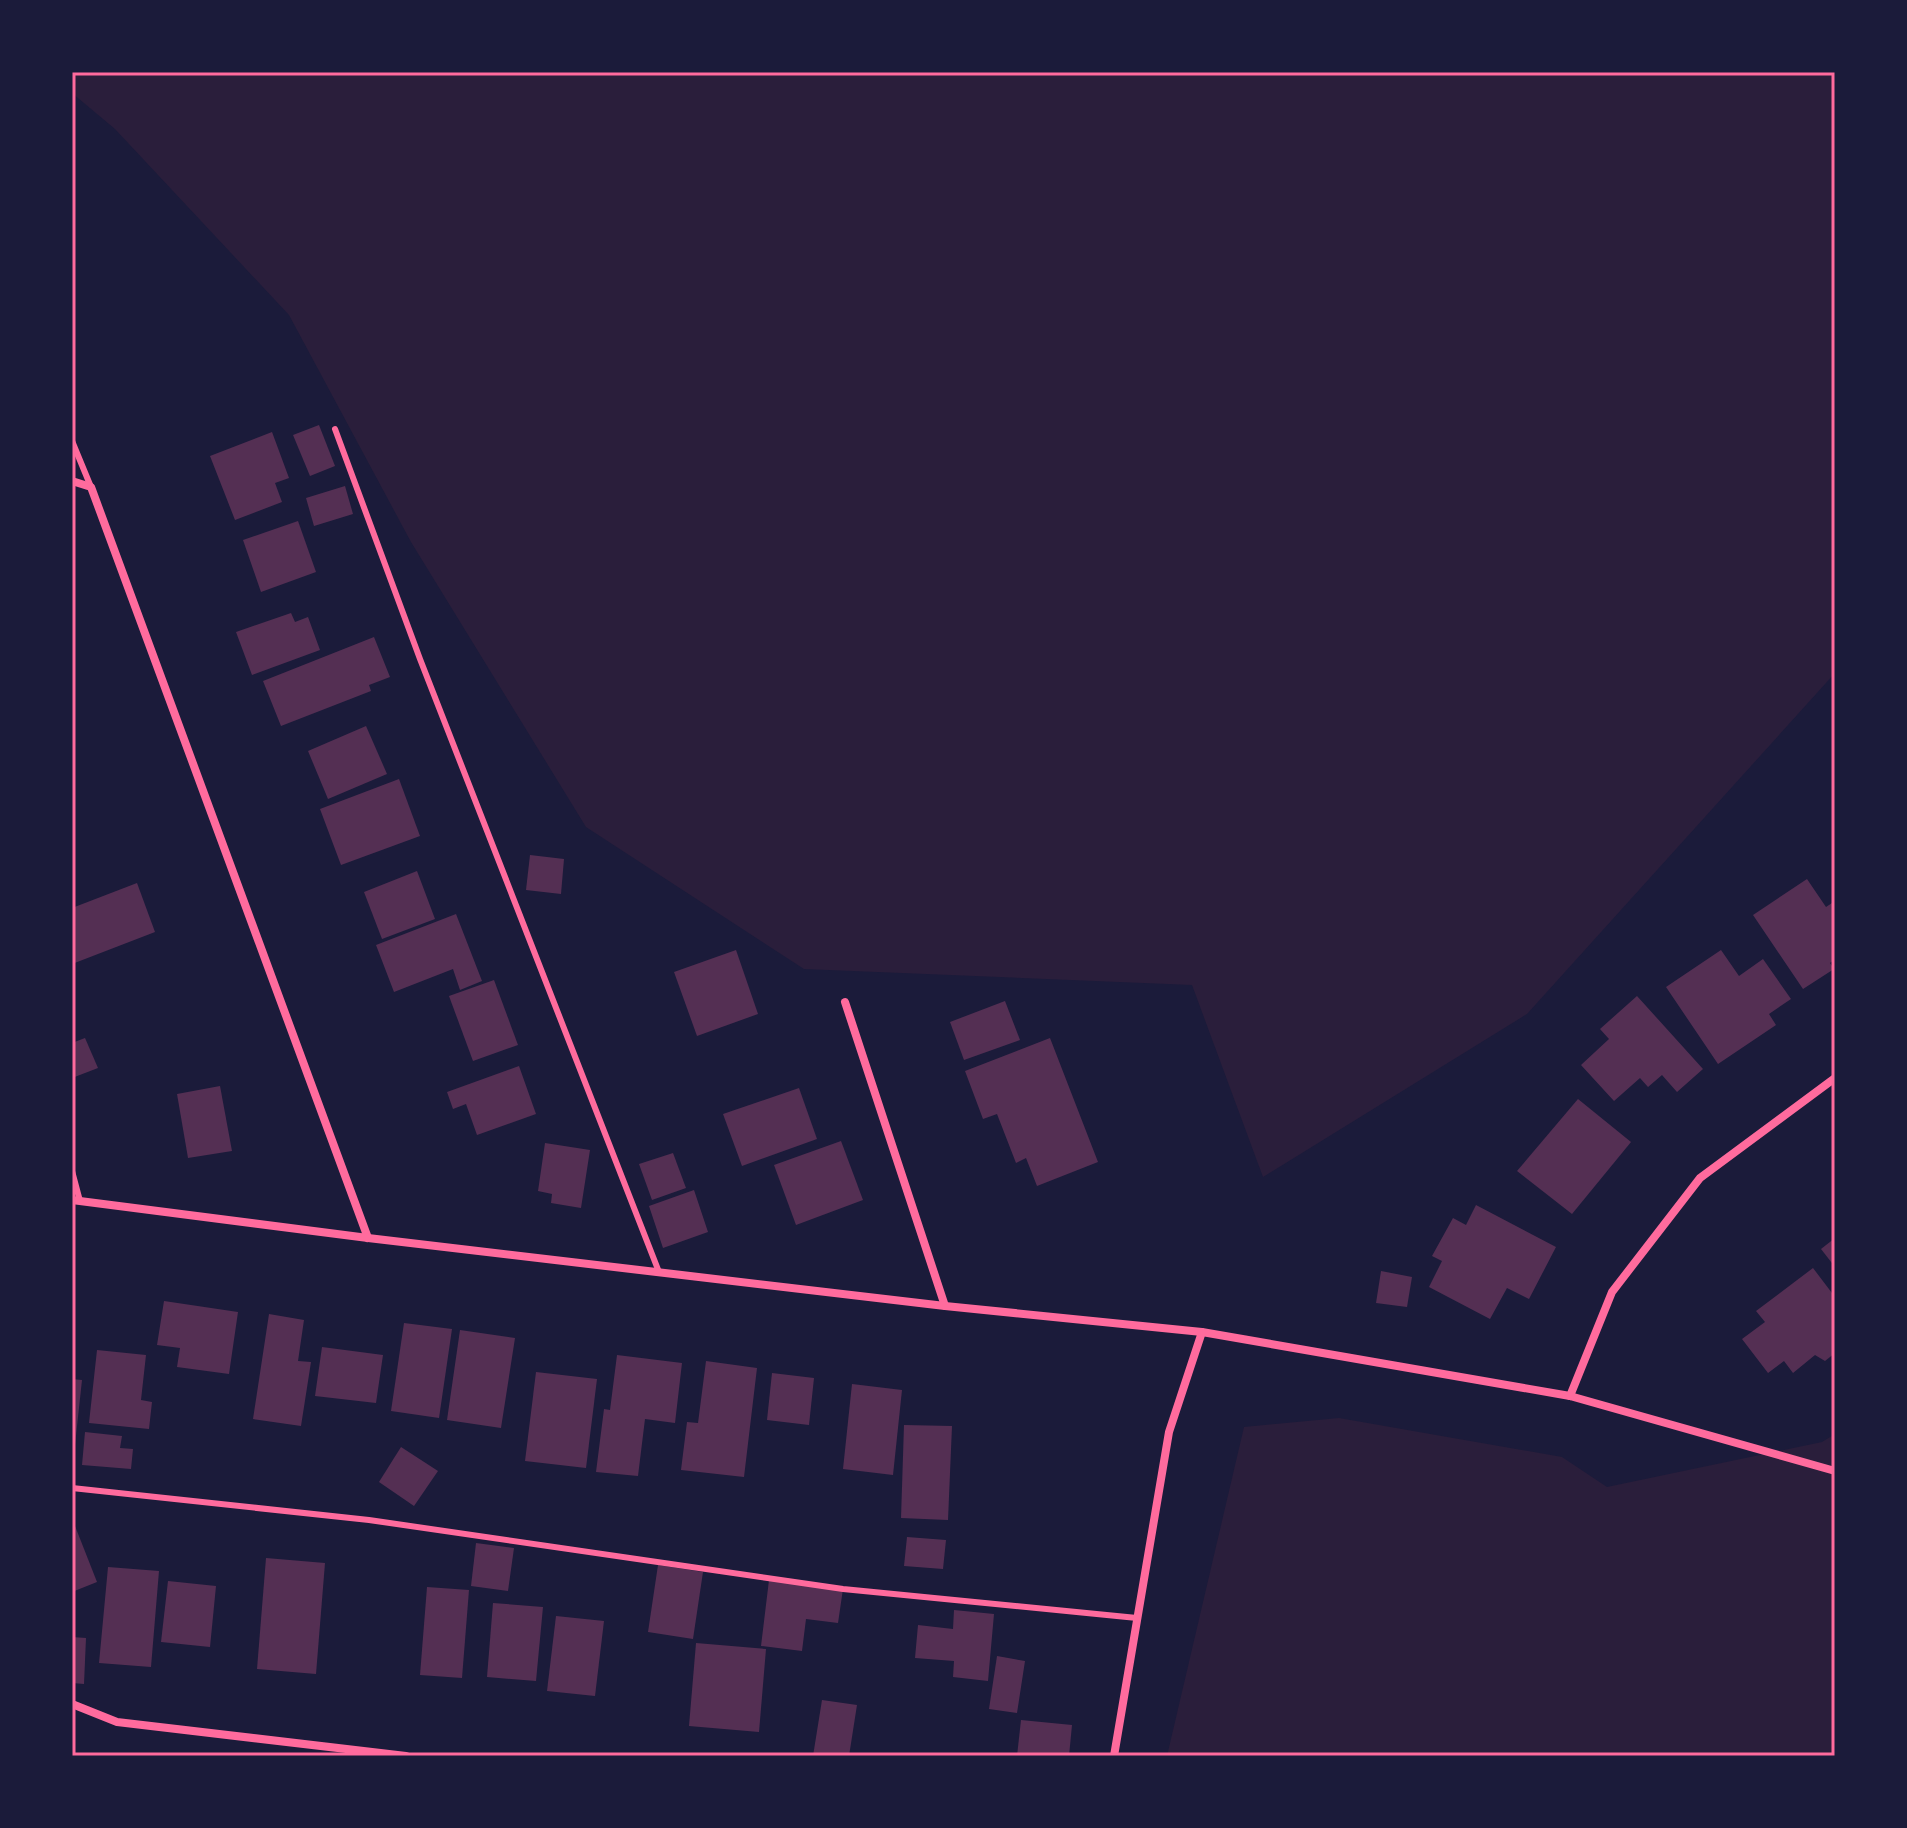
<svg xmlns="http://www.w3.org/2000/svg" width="1907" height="1828" viewBox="0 0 1907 1828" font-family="'Sofia Sans Condensed',sans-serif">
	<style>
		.green { fill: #2a1e3b }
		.building { fill: #542f53 }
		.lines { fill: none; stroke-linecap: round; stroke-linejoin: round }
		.service { stroke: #ff6b9d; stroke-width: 6 }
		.minor { stroke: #ff6b9d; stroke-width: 8 }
		.neatline { fill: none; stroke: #ff6b9d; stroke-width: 3 }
	</style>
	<rect width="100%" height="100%" fill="#1b1b3a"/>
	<!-- green -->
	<g class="green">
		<polygon points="72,72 1835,72 1835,673 1527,1014 1263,1177 1192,985 804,969 586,827 411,542 289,315 115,129 72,93"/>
		<polygon points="1339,1418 1562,1457 1607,1487 1822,1442 1835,1434 1835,1756 1167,1756 1244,1427"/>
	</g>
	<!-- building -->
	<g class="building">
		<polygon points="319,425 335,466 310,476 293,435"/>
		<polygon points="272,432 289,478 275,483 282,502 235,520 210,456"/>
		<polygon points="345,486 353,514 314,526 306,498"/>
		<polygon points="298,521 316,572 261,592 243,540"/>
		<polygon points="291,613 295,622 308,617 320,650 252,675 236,632"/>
		<polygon points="374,637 390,677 369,685 371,691 281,726 263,681"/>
		<polygon points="366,726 387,774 328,799 308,751"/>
		<polygon points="399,779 420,836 341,865 320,809"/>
		<polygon points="530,855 564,859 561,894 526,890"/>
		<polygon points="417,871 435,919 382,939 364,892"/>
		<polygon points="1807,879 1826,907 1835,901 1835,959 1830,963 1834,969 1803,989 1753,915"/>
		<polygon points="137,883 155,932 72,964 72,908"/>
		<polygon points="456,914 482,981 460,990 453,969 394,992 376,945"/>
		<polygon points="736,950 758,1014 697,1036 674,972"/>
		<polygon points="1721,950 1739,976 1763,959 1791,999 1769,1014 1776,1025 1718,1064 1666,987"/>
		<polygon points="494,980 518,1045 473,1061 449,996"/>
		<polygon points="1637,996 1703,1069 1677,1092 1662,1075 1648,1087 1640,1078 1614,1101 1581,1065 1609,1039 1600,1029"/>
		<polygon points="1005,1001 1020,1040 964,1060 950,1022"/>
		<polygon points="85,1038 98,1068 72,1078 72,1043"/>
		<polygon points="1050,1038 1098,1162 1037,1186 1026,1158 1016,1163 997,1114 983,1119 965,1071"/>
		<polygon points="519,1066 536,1114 477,1135 466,1104 453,1109 447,1092"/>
		<polygon points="220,1086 232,1151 188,1158 177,1094"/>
		<polygon points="799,1088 817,1139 742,1166 723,1114"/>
		<polygon points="1578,1099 1631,1142 1572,1214 1517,1171"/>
		<polygon points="841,1141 863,1200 796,1225 774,1165"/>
		<polygon points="545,1143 590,1150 581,1208 551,1203 552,1194 538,1191"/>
		<polygon points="673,1153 686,1188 652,1200 639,1164"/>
		<polygon points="694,1190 708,1232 663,1248 649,1206"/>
		<polygon points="1476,1205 1556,1247 1529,1299 1507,1288 1490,1319 1429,1287 1442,1261 1432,1256 1453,1218 1466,1225"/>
		<polygon points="1835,1238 1835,1267 1821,1249"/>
		<polygon points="1813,1268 1835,1297 1835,1353 1825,1361 1815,1355 1793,1373 1784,1361 1768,1373 1742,1339 1765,1322 1756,1311"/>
		<polygon points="1381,1271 1412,1277 1407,1307 1376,1303"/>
		<polygon points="164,1301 238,1312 229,1374 177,1367 180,1348 157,1345"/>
		<polygon points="269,1314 304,1320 298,1361 311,1362 301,1426 253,1419"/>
		<polygon points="404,1323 452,1329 439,1418 391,1411"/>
		<polygon points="460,1330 515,1338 501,1428 447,1420"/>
		<polygon points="322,1347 383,1355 376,1403 315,1396"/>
		<polygon points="97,1350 146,1355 141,1400 152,1402 149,1429 89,1423"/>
		<polygon points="617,1355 682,1363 675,1423 645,1419 638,1476 596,1472 604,1409 610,1410"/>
		<polygon points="706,1361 757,1368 744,1477 681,1470 687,1422 698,1423"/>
		<polygon points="536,1372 597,1379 586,1468 525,1461"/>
		<polygon points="772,1373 814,1378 809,1425 767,1420"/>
		<polygon points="72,1379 82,1380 74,1454 72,1453"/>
		<polygon points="852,1384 902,1390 893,1475 843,1469"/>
		<polygon points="904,1425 952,1426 948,1520 901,1518"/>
		<polygon points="85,1432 122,1436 120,1448 133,1449 131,1469 82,1465"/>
		<polygon points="401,1447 438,1471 414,1506 379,1482"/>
		<polygon points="75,1526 97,1582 72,1592 72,1527"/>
		<polygon points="907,1537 946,1540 943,1569 904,1566"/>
		<polygon points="476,1543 514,1548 508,1591 471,1586"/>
		<polygon points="266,1558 325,1563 316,1674 257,1669"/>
		<polygon points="658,1565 703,1572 693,1639 648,1632"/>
		<polygon points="108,1567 159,1571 151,1667 99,1663"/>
		<polygon points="769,1580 843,1589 838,1623 806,1619 802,1651 761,1646"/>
		<polygon points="168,1581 216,1586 210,1647 161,1642"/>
		<polygon points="427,1587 469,1590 462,1678 420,1675"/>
		<polygon points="493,1603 543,1607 536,1681 487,1677"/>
		<polygon points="954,1610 994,1614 988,1681 953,1677 954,1661 915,1658 918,1625 953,1629"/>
		<polygon points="556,1616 604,1621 595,1696 547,1691"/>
		<polygon points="72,1637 86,1638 84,1684 72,1683"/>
		<polygon points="696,1643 766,1649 759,1732 689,1726"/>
		<polygon points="997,1656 1025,1661 1017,1713 989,1709"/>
		<polygon points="822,1700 857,1705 849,1756 813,1756"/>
		<polygon points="1021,1720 1072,1725 1069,1756 1017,1756"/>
	</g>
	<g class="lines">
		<!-- service -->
		<g class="service">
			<polyline points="335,429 420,659 659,1272"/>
			<polyline points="72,441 91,487"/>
			<polyline points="72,1171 80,1201"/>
			<polyline points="72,1488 369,1520 843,1589 1137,1618"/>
		</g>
		<!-- minor -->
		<g class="minor">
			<polyline points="72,481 91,487 368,1238"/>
			<polyline points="845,1002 945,1306"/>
			<polyline points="72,1200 368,1238 945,1306 1202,1332 1570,1396 1835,1471"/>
			<polyline points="1570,1396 1612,1292 1700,1178 1835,1078"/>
			<polyline points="72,1704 117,1722 406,1756"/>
			<polyline points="1114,1756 1169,1432 1202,1332"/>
		</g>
	</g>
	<!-- border -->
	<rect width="1907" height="1828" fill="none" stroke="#1b1b3a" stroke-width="148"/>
	<rect x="74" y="74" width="1759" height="1680" class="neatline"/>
</svg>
